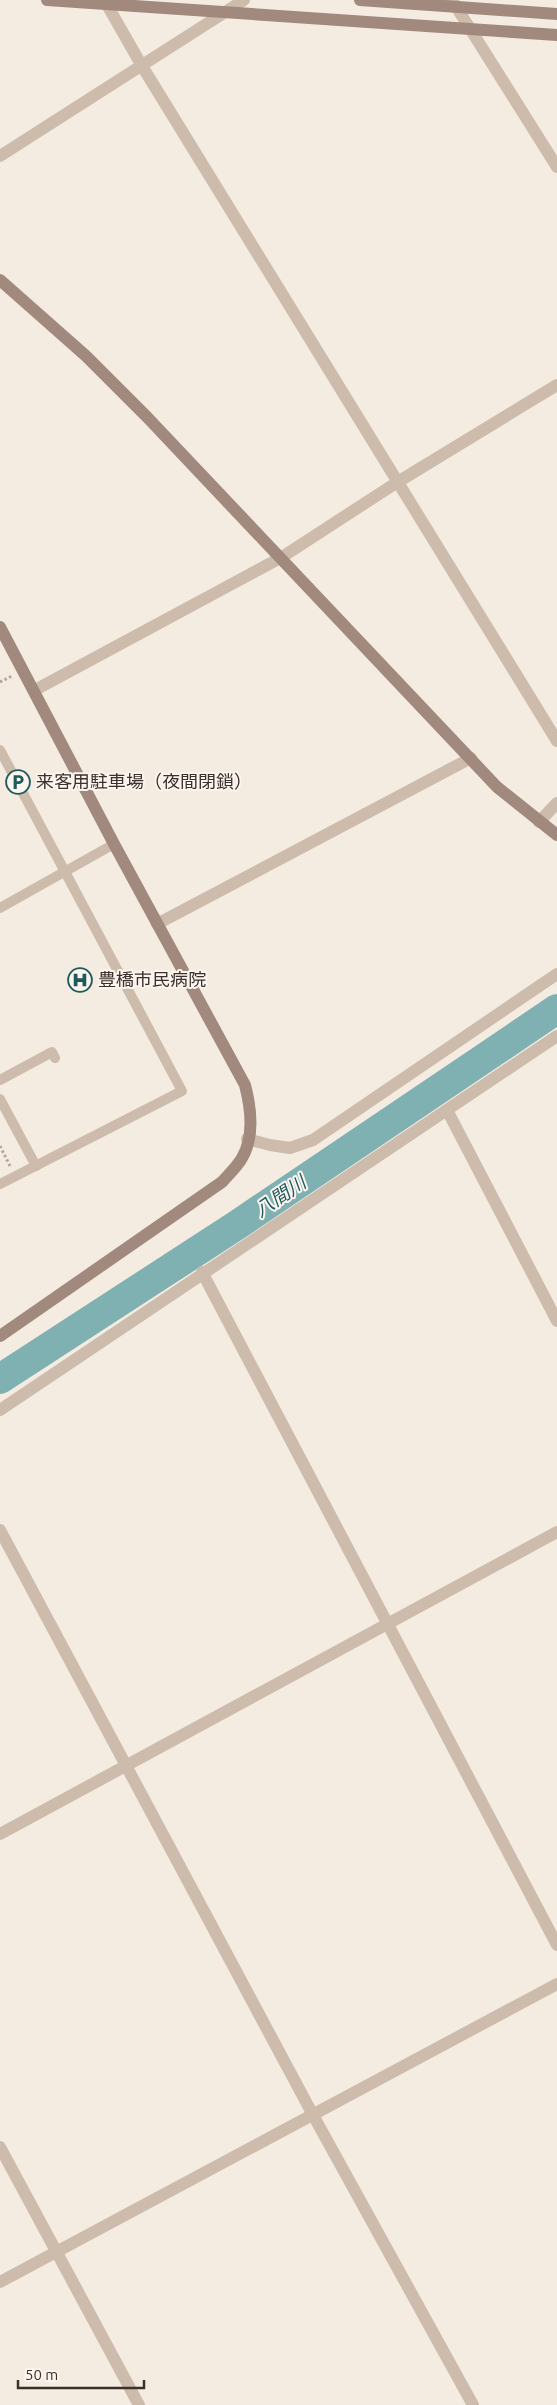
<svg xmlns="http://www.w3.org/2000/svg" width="557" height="2405" viewBox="0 0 557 2405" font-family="Ubuntu,'Noto Sans JP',sans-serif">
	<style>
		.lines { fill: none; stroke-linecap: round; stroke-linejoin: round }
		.river { stroke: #7fb0b2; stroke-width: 30 }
		.path { stroke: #b9a596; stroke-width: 3; stroke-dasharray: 2.5 2.5; stroke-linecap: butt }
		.lane { stroke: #cdbbac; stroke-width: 10 }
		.street { stroke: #cdbbac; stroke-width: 12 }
		.secondary { stroke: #a18a7d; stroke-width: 12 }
		.labels { text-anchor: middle; stroke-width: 4; stroke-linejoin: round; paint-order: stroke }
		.poi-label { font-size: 18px; fill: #3b302b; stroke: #fbf5ee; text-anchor: start }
		.water-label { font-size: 19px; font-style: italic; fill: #1f5a5e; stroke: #fbf5ee }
	</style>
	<rect width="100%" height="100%" fill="#f4ebe1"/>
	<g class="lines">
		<!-- river -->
		<polyline class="river" points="0,1379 237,1225 557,1009"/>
		<!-- path -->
		<g class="path">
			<polyline points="0,682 12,676"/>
			<polyline points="0,1146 10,1166"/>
		</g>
		<!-- lane -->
		<g class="lane">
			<polyline points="0,750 182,1091 0,1184"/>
			<polyline points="0,908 114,844"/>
			<polyline points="0,1080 52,1052 55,1058"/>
			<polyline points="0,1099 36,1166"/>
		</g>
		<!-- street -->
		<g class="street">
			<polyline points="452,0 557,167"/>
			<polyline points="106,3 142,66 557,741"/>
			<polyline points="0,156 244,0"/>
			<polyline points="35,690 282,557 396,483 557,385"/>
			<polyline points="539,822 557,803"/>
			<polyline points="157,924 471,758"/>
			<polyline points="447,1110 557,1321"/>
			<polyline points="247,1139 270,1145 290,1148 313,1140 557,974"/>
			<polyline points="202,1272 557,1945"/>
			<polyline points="0,1410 557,1036"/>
			<polyline points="0,1530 313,2115 473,2405"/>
			<polyline points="0,1834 557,1532"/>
			<polyline points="0,2147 139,2405"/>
			<polyline points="0,2282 557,1984"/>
		</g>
		<!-- secondary -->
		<g class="secondary">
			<polyline points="47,0 557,35"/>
			<polyline points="360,0 557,14"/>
			<polyline points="0,280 86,356 147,417 497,787 557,835"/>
			<path d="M0,627l114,217 131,241c6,23 10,51 -3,73 -5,9 -14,17 -20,24l-222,154"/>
		</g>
	</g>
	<!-- icons -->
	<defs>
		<g id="parking-ring" transform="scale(1.25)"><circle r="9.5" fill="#fbf5ee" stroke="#1f5a5e" stroke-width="1.5"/><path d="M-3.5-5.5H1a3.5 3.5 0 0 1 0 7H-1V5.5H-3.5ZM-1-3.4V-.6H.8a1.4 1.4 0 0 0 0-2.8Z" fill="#1f5a5e"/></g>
		<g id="hospital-ring" transform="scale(1.25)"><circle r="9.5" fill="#fbf5ee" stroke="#1f5a5e" stroke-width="1.5"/><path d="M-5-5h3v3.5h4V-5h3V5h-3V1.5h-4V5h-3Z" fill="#1f5a5e"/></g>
	</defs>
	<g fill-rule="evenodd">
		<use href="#parking-ring" x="18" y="782"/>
		<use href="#hospital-ring" x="80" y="980"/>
	</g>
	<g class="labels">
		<!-- poi labels -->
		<g class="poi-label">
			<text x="36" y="788">来客用駐車場（夜間閉鎖）</text>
			<text x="98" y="986">豊橋市民病院</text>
		</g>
		<!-- water labels -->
		<g class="water-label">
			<text transform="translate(280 1196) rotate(-34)" y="7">八間川</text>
		</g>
	</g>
	<!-- scale -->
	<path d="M18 2380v8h126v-8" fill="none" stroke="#3b302b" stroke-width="2.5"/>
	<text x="25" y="2380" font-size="15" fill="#3b302b" stroke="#fbf5ee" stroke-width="4" paint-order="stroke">50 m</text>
</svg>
